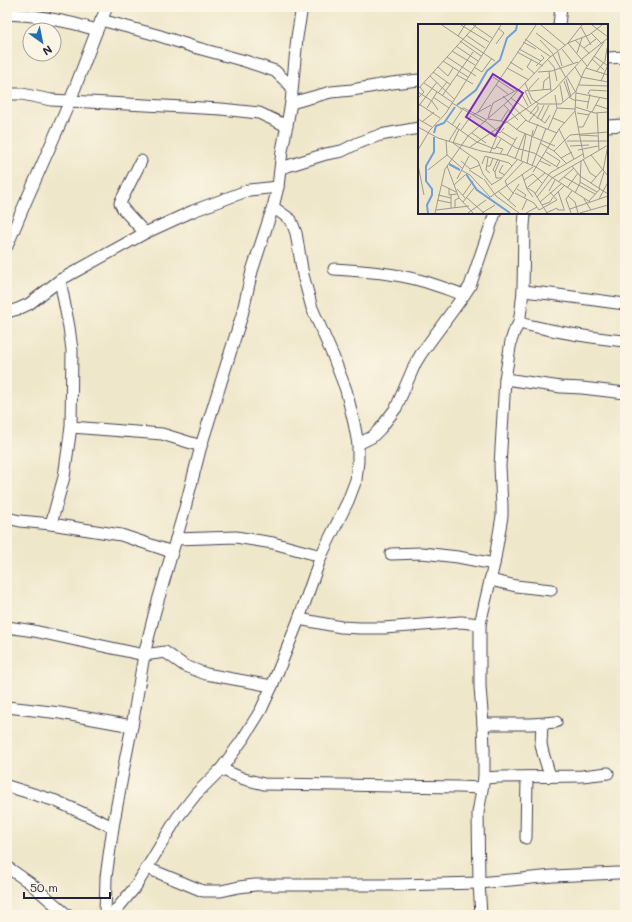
<svg xmlns="http://www.w3.org/2000/svg" width="632" height="922" viewBox="0 0 632 922" font-family="Mali,sans-serif">
	<style>
		.lines { fill: none; stroke-linecap: round; stroke-linejoin: round }
		.street-casing { stroke: #414050; stroke-width: 13 }
		.street { stroke: #fff; stroke-width: 11 }
		.inset-river { fill: none; stroke: #6f9fd9; stroke-width: 2 }
		.inset-road { fill: none; stroke: #9d9891; stroke-width: 1 }
		.view { fill: #7b2cbf; fill-opacity: 0.15; stroke: #7b2cbf; stroke-width: 2 }
		.inset-edge { fill: none; stroke: #22223b; stroke-width: 2 }
	</style>
	<rect width="100%" height="100%" fill="#fcf5e5"/>
	<filter id="ink" filterUnits="userSpaceOnUse"><feTurbulence type="fractalNoise" baseFrequency=".025" numOctaves="2"/><feDisplacementMap in="SourceGraphic" scale="8" xChannelSelector="R" yChannelSelector="G"/><feConvolveMatrix kernelMatrix="1 2 1 2 8 2 1 2 1" color-interpolation-filters="sRGB"/></filter>
	<filter id="wash" filterUnits="userSpaceOnUse"><feTurbulence type="fractalNoise" baseFrequency=".012" numOctaves="4" result="noise"/><feDisplacementMap in="SourceGraphic" scale="16" xChannelSelector="R" yChannelSelector="G"/><feGaussianBlur stdDeviation="0.9" result="paint"/><feColorMatrix in="noise" values="0 0 0 0 0 0 0 0 0 0 0 0 0 0 0 0 0 1.4 0 .05"/><feComposite in="paint" operator="in"/></filter>
	<g filter="url(#wash)">
		<rect width="100%" height="100%" fill="#efe7ca"/>
	</g>
	<g filter="url(#ink)">
		<g class="lines">
			<!-- street casing -->
			<g class="street-casing">
				<g id="street">
					<path d="M7,14c30,1 61,7 90,16"/>
					<polyline points="101,20 157,35 194,47 245,61 275,71 292,87"/>
					<polyline points="559,25 561,7"/>
					<polyline points="607,58 625,57"/>
					<polyline points="7,94 22,94 51,100 221,109 259,113 287,126"/>
					<polyline points="291,103 331,92 352,90 392,83 419,80"/>
					<polyline points="607,126 625,125"/>
					<polyline points="141,161 120,203 123,209 145,233"/>
					<polyline points="281,168 326,154 342,151 358,143 380,135 419,128"/>
					<polyline points="7,246 23,208 70,101 97,30 107,7"/>
					<path d="M334,269c31,2 62,4 92,13 13,4 26,9 38,13"/>
					<path d="M523,291c34,3 68,9 102,13"/>
					<polyline points="7,312 18,309 29,304 60,280 145,233 193,211 249,190 278,187"/>
					<path d="M519,323c34,8 70,15 106,18"/>
					<polyline points="505,379 561,387 582,388 625,393"/>
					<polyline points="71,427 162,434 201,446"/>
					<polyline points="358,444 372,437 380,429 396,408 415,364 421,354 464,295 470,286 495,213"/>
					<polyline points="7,518 20,521 51,524 121,535 172,552"/>
					<polyline points="51,524 64,477 71,427 72,350 69,327 60,280"/>
					<polyline points="176,539 236,537 273,543 321,556"/>
					<polyline points="391,554 422,553 458,557 494,564"/>
					<polyline points="490,580 516,586 551,590"/>
					<polyline points="299,619 341,627 360,628 384,628 461,622 480,624"/>
					<polyline points="7,627 34,631 144,655 165,652 185,666 206,674 272,686"/>
					<polyline points="7,707 60,713 132,726"/>
					<polyline points="542,723 541,744 543,753 550,776"/>
					<polyline points="483,724 532,724 556,722"/>
					<polyline points="221,769 244,779 264,784 341,785 391,786 459,787 481,788"/>
					<polyline points="484,778 500,777 582,776 608,773"/>
					<polyline points="7,786 56,801 113,827"/>
					<polyline points="526,838 527,777"/>
					<polyline points="7,867 30,883 67,915"/>
					<polyline points="147,868 203,891 221,891 239,887 255,885 396,885 479,883 553,876 618,873"/>
					<polyline points="105,915 106,877 113,827 125,761 132,726 144,655 155,611 185,508 201,446 242,315 252,271 273,207 278,187 282,151 291,103 297,37 302,7"/>
					<polyline points="112,915 136,886 177,818 196,794 221,769 243,739 261,710 272,686 299,619 321,556 348,501 356,480 358,461 358,444 354,423 346,390 333,356 312,308 303,275 296,233 291,220 273,207"/>
					<polyline points="481,915 479,883 478,813 484,778 484,750 483,724 480,687 480,624 494,564 502,516 502,506 500,466 505,379 511,341 514,332 519,323 521,309 523,291 524,226 525,213"/>
				</g>
			</g>
			<!-- street -->
			<use href="#street" class="street"/>
		</g>
	</g>
	<!-- overview -->
	<g transform="translate(418 24)">
		<rect width="190" height="190" fill="#efe7ca"/>
		<path class="inset-river" d="M39,81l19,-15 11,-19 13,-11 7,-22 9,-8 1,-5M16,109l2,-7 8,-3 11,-16M31,140l11,6M48,150l11,16 33,23M10,189l-1,-8 5,-10v-6l-6,-8v-15l8,-14v-15"/>
		<path class="inset-road" d="M24,1l53,36M43,1l28,17M55,1l19,13M123,1l24,20M174,1l16,12M163,3l10,18M118,9l23,18M173,9l11,11M48,11l19,13M40,12l7,-11M107,15l26,18M122,16l14,15M157,16l14,13M42,17l21,15M105,18l13,7M78,20l8,-11 -6,-5M38,22l22,15M166,24l12,-9M101,25l22,12M144,25l11,14M34,27l23,14M99,28l26,14M140,28l4,14M159,29l5,-15M135,31l13,23M176,32l14,10M29,33l29,19M114,35l-5,8 8,7M174,35l12,11M130,36l6,7 3,14M25,37l25,16M92,38l13,8M118,42l8,-8 -3,-3M169,42l-19,-23 21,-8 13,-10M20,43l10,9 5,-8M56,43l8,5 10,-14M157,43l6,10 27,5M89,44l22,12M168,44l22,7M131,47l2,20M15,48l18,13M120,48l14,-1 26,-9M178,48l9,-11 2,-13M39,51l16,9M12,52l24,23M75,53l21,14M149,53l8,14M148,55l5,18M146,57l6,17 6,3M183,57l7,-16M6,59l28,19M107,59l7,16 7,5h22l15,-13M78,61l12,9M142,61l3,17M161,61l29,1M0,65l58,-64M101,65l9,17M111,65l10,-11M112,66l-5,1 6,13M125,66l1,-9 5,-4M112,67l21,-2M0,68l14,9 6,9M20,69l9,-11M158,69l32,6M170,70l2,-4 18,1M24,72l31,-44M85,72l24,25 30,12M15,73l16,11M0,74l6,-6 -4,-5M93,74l34,25 5,-8M158,76l13,2M34,79l33,19M1,80l21,14M86,81l14,15M178,81l12,4M0,83l19,-25M157,83l20,6 13,-1M9,84l10,-16M139,84l18,1M42,85l4,-1 23,12M169,85l3,-15M60,88l58,-87M174,88l8,-15M159,89l12,2M179,89l2,37M112,90l8,-10M55,91l18,-10M70,94l5,-15 24,-13M135,94l12,5M0,95l14,8M70,95l19,3 12,9 36,15M119,95l7,-14M29,97l30,21 15,6 3,1 6,-10M67,97l15,12 4,-5M83,97l7,-11M111,97l9,-11v-4M123,97l8,-16M4,98l12,-10M34,101l10,-15M0,103l20,11 43,13 26,4 29,12 54,35M160,103h5l8,-16M41,105l-6,14 25,18 5,13 9,11M130,105l9,-21 -2,-13M141,105l15,30M43,106l10,-14M98,106l10,-10M73,108l25,16 18,5 25,15M84,108l13,8M54,109l14,10M161,111l19,1M115,112l5,-12M28,116l1,15 15,13M31,117l11,-18M149,117h41M122,119l14,8 12,12M152,122l19,-1M52,123l85,-58 28,-31 25,-20M78,123l7,2 -3,5M0,126l12,-20 16,-17 55,-88M160,126l20,-4M136,127l16,-16 38,-3M128,128l14,9 -3,5M72,129l7,-17M89,131l10,-18M173,131l17,21M70,133l-2,13 4,3M143,134l11,-6M166,134l-9,-47 1,-20 8,-20 20,-29M97,135l10,-26M165,135l7,14 6,4M82,136l-5,12 1,6h6M43,137l9,8 10,-4M103,137l5,-27M122,137l11,5M64,140l3,-8 24,7 3,3M109,140l6,-34M0,141l6,30M85,141l-4,7 6,3M29,142l12,32 14,15M68,142h4l3,-8M114,142l14,-38M154,142l8,10 28,18M10,146l19,-15M43,146l9,5 20,22M51,146l14,9M185,147l5,-26M77,148l-2,-2 5,-11M115,148l26,-43 16,-18M104,150l5,15 6,8M146,153l31,17M39,155l12,-23M66,155l12,17 23,17M106,156l9,-6 9,9M140,158l16,-14M162,158l17,10M173,159l11,-13M24,161l14,7M36,161l11,-10M73,161l10,-6 16,-19M88,161l8,9M89,161l-2,-4 18,-19M108,163l8,5 13,21M110,163l17,-14M31,164v7l8,-1M149,164l11,-15M181,164l5,-16M39,165l9,10M99,165l9,6 -2,3M80,167l18,16M131,167l6,-11M140,167l6,18M97,169l19,10 5,7 18,-10 -7,-8M157,169l5,-10 1,-22M117,170l15,-21 33,-19M20,171l13,3M45,171l10,-14M136,172l10,-10M150,172l7,6 3,11M119,173l15,-19 56,-33M49,174l17,15M71,174l44,-31M166,175l7,11M181,175l9,-17M19,176l14,3M90,177l11,-17M171,177l11,-12M45,178l11,-14M122,178l21,-18M124,181l8,-3 3,-5M33,184v-14M37,184v-8l4,-2M152,185l38,-13M18,186l33,-4M104,186l5,-11M17,189l10,-44 23,-33 40,-35 41,-43 19,-15 14,-18M50,189l18,-13M64,189l13,-8M108,189l11,-6M128,189l11,-5 1,2h7M153,189l-5,-14 6,-8M162,189l28,-8"/>
		<path class="view" d="M75,50l30,19 -28,43 -29,-19z"/>
		<rect width="190" height="190" class="inset-edge"/>
	</g>
	<!-- margin -->
	<rect width="632" height="922" fill="none" stroke="#fcf5e5" stroke-width="24"/>
	<!-- north arrow -->
	<g transform="translate(42 42) rotate(147)"><circle r="19" fill="#fcf5e5" stroke="#a5a1a1"/>
	<path d="M0-3L7 15L0 10L-7 15Z" fill="#1f6fb2"/>
	<text y="-6" font-size="11" font-weight="bold" text-anchor="middle" fill="#22223b">N</text>
	</g>
	<!-- scale -->
	<path d="M24 892v6h86v-6" fill="none" stroke="#22223b" stroke-width="2"/>
	<text x="30" y="892" font-size="12" fill="#22223b" stroke="#fcf5e5" stroke-width="3" paint-order="stroke">50 m</text>
</svg>
